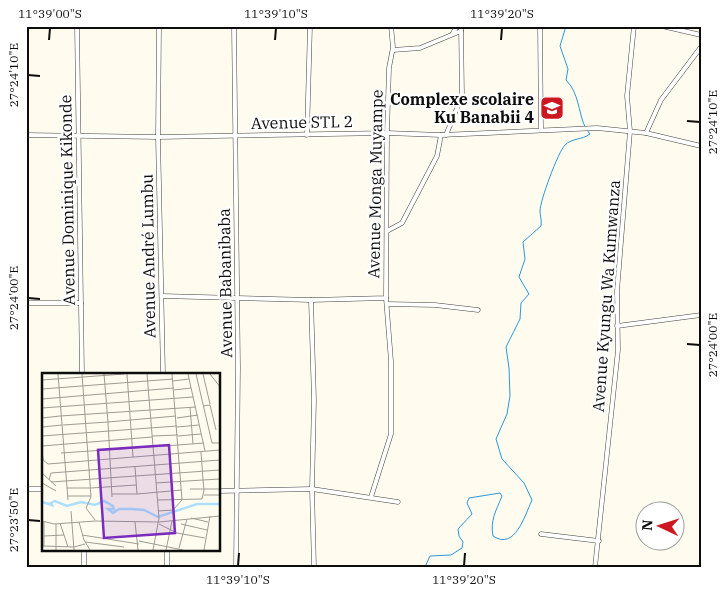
<svg xmlns="http://www.w3.org/2000/svg" width="727" height="593" viewBox="0 0 727 593" font-family="'IBM Plex Serif',serif">
	<style>
		.lines { fill: none; stroke-linecap: round; stroke-linejoin: round }
		.stream { stroke: #2b97db; stroke-width: 1 }
		.street-casing { stroke: #404040; stroke-width: 5 }
		.street { stroke: #fff; stroke-width: 4 }
		.ticks { fill: none; stroke: #0d0d0d; stroke-width: 2 }
		.labels { text-anchor: middle; stroke-width: 5; stroke-linejoin: round; paint-order: stroke }
		.poi-label { font-size: 16px; font-weight: bold; fill: #0d0d0d; stroke: #fff; text-anchor: end }
		.street-label { font-size: 16px; fill: #0d0d0d; stroke: #fff }
		.inset-river { fill: none; stroke: #acdffd; stroke-width: 2.5 }
		.inset-road { fill: none; stroke: #9e9c94; stroke-width: 1 }
		.view { fill: #7b2cbf; fill-opacity: 0.15; stroke: #7b2cbf; stroke-width: 2.5 }
		.inset-edge { fill: none; stroke: #0d0d0d; stroke-width: 2.5 }
		.neatline { fill: none; stroke: #0d0d0d; stroke-width: 2 }
		.ticks-label { font-size: 12px; text-anchor: middle; fill: #0d0d0d }
	</style>
	<rect width="100%" height="100%" fill="#fffbee"/>
	<g class="lines">
		<!-- stream -->
		<g class="stream">
			<path d="M566,26l-6,20 8,23 -2,11c13,13 12,31 19,47"/>
			<path d="M425,567l5,-11 21,-1 11,-7 1,-6 -4,-6 -1,-7 14,-15 -5,-11 2,-5 31,-5 2,3c-6,15 -12,24 -9,40 22,15 32,-21 39,-36l-8,-17 -22,-24 -6,-20 11,-25 3,-18 -1,-28 -3,-21 14,-28 1,-16 8,-9 -10,-17 6,-18 -2,-17 18,-16c1,-6 -1,-10 -1,-15 0,-10 18,-59 25,-66 7,-7 17,-5 25,-11l-3,-4"/>
		</g>
		<!-- street casing -->
		<g class="street-casing">
			<g id="street">
				<polyline points="77,26 82,374"/>
				<polyline points="159,26 158,137 163,374"/>
				<polyline points="234,26 238,367 236,567"/>
				<polyline points="540,26 541,129"/>
				<polyline points="662,26 701,35"/>
				<polyline points="453,33 457,26"/>
				<polyline points="393,50 420,48 461,31"/>
				<polyline points="646,133 661,100 701,47"/>
				<polyline points="26,135 158,137 387,133 441,135 597,128 646,133 701,146"/>
				<polyline points="307,135 310,26"/>
				<polyline points="446,135 462,96 461,26"/>
				<polyline points="387,231 402,223 437,156 441,135"/>
				<polyline points="162,296 311,300 386,298 387,133 389,68 393,47 391,26"/>
				<polyline points="311,300 314,400 312,489 314,567"/>
				<polyline points="26,303 81,303"/>
				<polyline points="387,304 435,305 478,310"/>
				<polyline points="617,326 701,315"/>
				<polyline points="26,489 44,489"/>
				<polyline points="219,491 312,489 398,502"/>
				<polyline points="371,497 391,434 391,361 386,298"/>
				<polyline points="541,534 599,541"/>
				<polyline points="84,549 84,567"/>
				<polyline points="167,567 167,549"/>
				<polyline points="595,567 618,350 617,291 630,131 627,96 634,26"/>
			</g>
		</g>
		<!-- street -->
		<use href="#street" class="street"/>
	</g>
	<!-- ticks -->
	<path class="ticks" d="M49,40l1,-12M275,40l1,-12M501,40l1,-12M28,75l12,1M687,121l13,1M28,298l12,1M687,344l13,1M28,520l12,1M238,566l1,-13M464,566l1,-13"/>
	<!-- icons -->
	<defs>
		<g id="school-square" transform="scale(1.25)"><rect x="-9" y="-9" width="18" height="18" rx="4" fill="#cc1721" stroke="#fff"/><path d="M0-5L7-2L0 1L-7-2ZM-4 1L0 2.5L4 1V4Q0 6-4 4Z" fill="#fff"/></g>
	</defs>
	<g fill-rule="evenodd">
		<use href="#school-square" x="552" y="108"/>
	</g>
	<g class="labels">
		<!-- poi labels -->
		<g class="poi-label">
			<text x="534" y="105">Complexe scolaire<tspan x="534" dy="18">Ku Banabii 4</tspan></text>
		</g>
		<!-- street labels -->
		<g class="street-label">
			<text transform="translate(302 122) rotate(-1)" y="6">Avenue STL 2</text>
			<text transform="translate(375 184) rotate(-89)" y="6">Avenue Monga Muyampe</text>
			<text transform="translate(67 200) rotate(-91)" y="6">Avenue Dominique Kikonde</text>
			<text transform="translate(148 256) rotate(-91)" y="6">Avenue André Lumbu</text>
			<text transform="translate(225 283) rotate(-91)" y="6">Avenue Babanibaba</text>
			<text transform="translate(606 296) rotate(-86)" y="6">Avenue Kyungu Wa Kumwanza</text>
		</g>
	</g>
	<!-- overview -->
	<g transform="translate(42 373)">
		<rect width="178" height="178" fill="#fffbee"/>
		<path class="inset-river" d="M0,129l10,3 -1,-2 4,-2 12,5 14,-4 14,3 9,-4 9,5 1,3h-6l5,4 6,-4h13l12,1 14,7 39,-13h23"/>
		<path class="inset-road" d="M16,1l10,126M40,1l9,123 -5,11 9,12M62,1l4,48 68,-6M85,1l6,83M105,1l12,144 -6,32M146,1l17,77M154,1l16,69h8M161,1l7,30M168,1l10,13M0,7l82,-6M131,8l16,-2M0,16l131,-10M132,17l17,-2M0,26l132,-11M161,33l7,-1 6,25M148,34l3,37M0,35l151,-11M18,43l136,-9M0,45l18,-2M135,45l21,-3M21,52l45,-3 4,75M0,54l20,-2M135,54l22,-2M0,63l135,-10M110,63l26,-1M136,63l23,-2M136,72l26,-2M0,73l110,-9M0,76l1,11 5,4 172,-14M159,79l2,28 17,-1M19,80l117,-8M93,94l2,27 45,-4M0,100l14,13M7,107l2,-7 169,-13M9,109l169,-12M0,110l14,8M114,110l47,-3 1,10 -2,9 -45,1M25,115h24M49,115l45,-3M148,116h30M70,121h25M162,122h16M26,123h23M29,138l3,39M116,138l15,-1 9,-10 -10,-126M149,145l17,4M0,148l12,3 41,-3 64,1 61,-6M2,148v25M37,149l5,18 6,10M93,149l3,28M18,150l8,24M117,151l18,9 28,5M139,151l26,6M40,162l57,9M2,163l20,-1M97,168l44,9M43,169l39,5M0,173l32,1 11,-3M137,175l8,-29M14,177v-26M124,177l6,-29M162,177l6,-34"/>
		<path class="view" d="M127,72l6,88 -71,5 -6,-88z"/>
		<rect width="178" height="178" class="inset-edge"/>
	</g>
	<!-- border -->
	<rect width="727" height="593" fill="none" stroke="#ffffff" stroke-width="55"/>
	<!-- north arrow -->
	<g transform="translate(660 526) rotate(274)"><circle r="24" fill="#ffffff" stroke="#9e9e9e"/>
	<path d="M0-4L9 19L0 12L-9 19Z" fill="#cc1721"/>
	<text y="-8" font-size="14" font-weight="bold" text-anchor="middle" fill="#0d0d0d">N</text>
	</g>
	<rect x="28" y="28" width="672" height="538" class="neatline"/>
	<g class="ticks-label">
		<text x="50" y="18">11°39'00"S</text>
		<text x="276" y="18">11°39'10"S</text>
		<text x="502" y="18">11°39'20"S</text>
		<text transform="translate(14 75) rotate(-90)" y="4">27°24'10"E</text>
		<text transform="translate(713 122) rotate(-90)" y="4">27°24'10"E</text>
		<text transform="translate(14 298) rotate(-90)" y="4">27°24'00"E</text>
		<text transform="translate(713 345) rotate(-90)" y="4">27°24'00"E</text>
		<text transform="translate(14 520) rotate(-90)" y="4">27°23'50"E</text>
		<text x="238" y="584">11°39'10"S</text>
		<text x="464" y="584">11°39'20"S</text>
	</g>
</svg>
